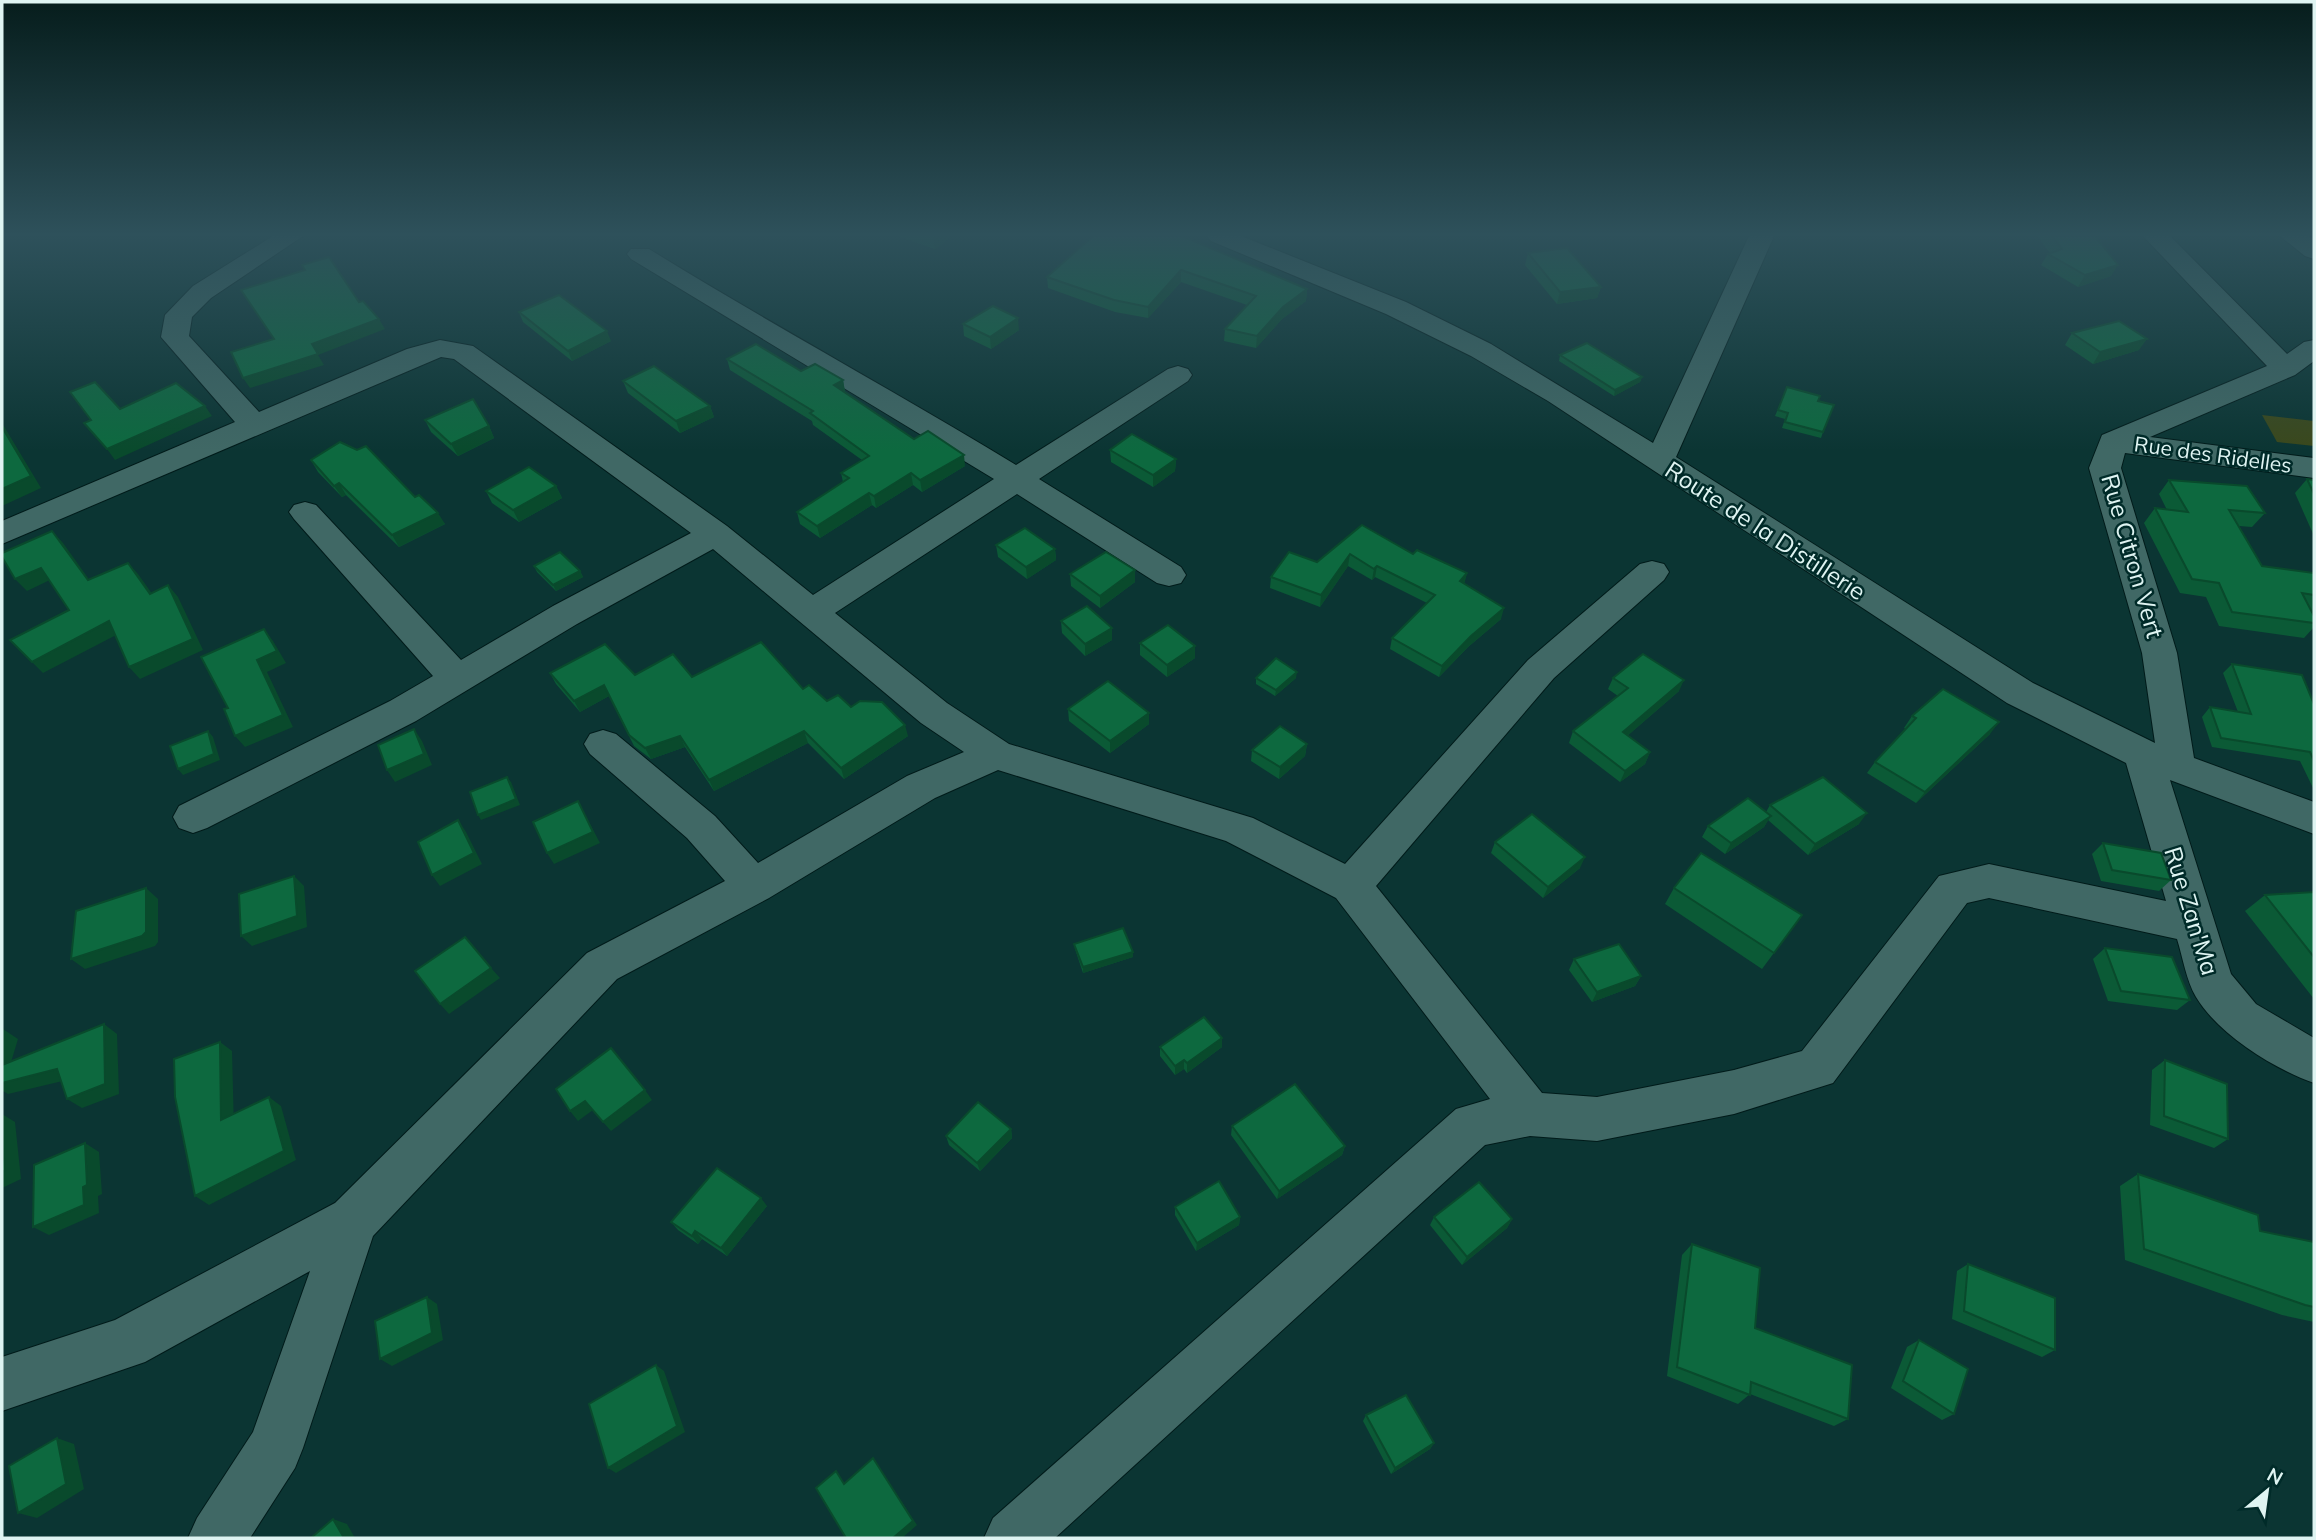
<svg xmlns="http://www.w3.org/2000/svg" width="2316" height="1540" viewBox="0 0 2316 1540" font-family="Mulish,sans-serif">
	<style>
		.green { fill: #3a481c }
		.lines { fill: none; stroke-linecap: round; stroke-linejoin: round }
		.minor-casing { stroke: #001b1a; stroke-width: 2 }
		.minor { fill: #406865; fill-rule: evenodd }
		.wall { fill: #0b5a36 }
		.shaded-wall { fill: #094a2c }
		.building { fill: #0d693f; stroke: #094a2c; stroke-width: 2 }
		.labels { text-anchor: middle; stroke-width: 5; stroke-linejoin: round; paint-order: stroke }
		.far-street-label { font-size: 21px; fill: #dff4f2; stroke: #002b29 }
		.street-label { font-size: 24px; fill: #dff4f2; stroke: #002b29 }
	</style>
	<rect width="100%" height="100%" fill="#0b3533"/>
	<!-- green -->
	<polygon class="green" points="2262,415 2314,421 2314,446 2277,442"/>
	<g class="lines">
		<!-- minor casing -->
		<g class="minor-casing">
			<g id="minor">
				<path d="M273,236h30l-92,62 -19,19 -3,19 70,76 148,-63 33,-9 33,6 254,180 86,69 181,-116 -363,-220 -4,-5 4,-5h18c121,75 246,142 367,216l152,-96 10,-3 10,3 4,6 -4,6 -149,98 142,88 5,8 -5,8 -12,3 -12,-3 -140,-89 -182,119 112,90 62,41 244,74 92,46 183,-204 112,-96 12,-3 12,3 5,8 -5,8 -110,98 -178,208 166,207 55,4 137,-27 68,-19 137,-175 50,-12 177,37 -40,-138 -119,-60 -459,-302 -77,-45 -85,-42 -175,-73 -4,-5h34l165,66 85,42 162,99 96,-207h25l-98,221 357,226 122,60 -13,-90 -53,-185 13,-33 165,-69 -124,-130h27l117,118 17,-12 10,-2v21l-19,14 -145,62 164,21v20l-189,-25 -4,15 56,185 17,105 120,44v32l-144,-54 61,194 25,30 58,34v45c-40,-14 -96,-49 -118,-86 -10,-17 -13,-39 -19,-58l-188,-41 -22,5 -134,180 -99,31 -137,27 -67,-5 -45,9 -430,393h-71l9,-20 463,-409 34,-10 -154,-201 -110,-57 -228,-71 -63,28 -166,100 -152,81 -244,257 -70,212 -8,20 -45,70h-62l9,-20 56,-86 57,-161 -165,91 -143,49v-54l113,-37 220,-117 252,-250 138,-72 -38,-43 -97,-84 -6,-10 6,-10 13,-4 13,4 99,82 43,47 149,-87 57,-24 -43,-29 -208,-174 -136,75 -161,97 -209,107 -14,5 -14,-5 -6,-11 6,-11 211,-105 43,-25 -139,-157 -5,-7 5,-7 11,-3 11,3 145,155 92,-54 138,-73 -237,-174 -13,-2 -439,187v-23l233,-99 -74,-85 4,-22 28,-29z"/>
				<polygon points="2280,236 2309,236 2314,239 2314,259 2305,256"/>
			</g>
		</g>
		<!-- minor -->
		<use href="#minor" class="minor"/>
	</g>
	<!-- wall -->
	<g class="wall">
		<polygon points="897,236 952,236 935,249"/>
		<polygon points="1093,236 1307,289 1306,301 1282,319 1256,348 1224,341 1225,329 1247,305 1181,282 1148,318 1115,312 1048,288 1047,277"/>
		<polygon points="2037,236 2095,236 2111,276 2078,287 2041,265 2048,254 2050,253"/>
		<polygon points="1528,253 1601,287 1597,298 1557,304 1525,265"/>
		<polygon points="519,312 611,341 572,361 523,322"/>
		<polygon points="963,324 1019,330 991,349 964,336"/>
		<polygon points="2072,333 2139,350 2093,364 2065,345"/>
		<polygon points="1560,355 1642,377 1640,382 1614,396 1559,361"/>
		<polygon points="727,359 843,380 845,392 914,439 965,466 922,492 913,485 876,508 872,505 820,538 800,524 797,512 843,482 841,473 862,460 813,425 812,421 730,370"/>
		<polygon points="623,381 710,406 714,417 680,433 628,393"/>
		<polygon points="1787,387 1823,432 1821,438 1782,428 1785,419 1775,416"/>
		<polygon points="425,420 489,426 494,438 458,456 431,432"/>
		<polygon points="1110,450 1176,459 1175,471 1153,487 1111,462"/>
		<polygon points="311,460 415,497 445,524 399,547 346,495 342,497 318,472"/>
		<polygon points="2307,479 2314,480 2314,536 2295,493"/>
		<polygon points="2169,480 2265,513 2252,527 2239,526 2262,566 2314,573 2314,612 2312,611 2314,616 2314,627 2304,638 2219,626 2206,597 2180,593 2144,523 2155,508 2167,510 2159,494"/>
		<polygon points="556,486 562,498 519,522 492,503 486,491"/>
		<polygon points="1362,525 1413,554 1467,573 1464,583 1501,619 1468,647 1439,677 1390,649 1392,638 1427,603 1375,577 1372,580 1348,566 1320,607 1270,588 1271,577 1317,562"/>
		<polygon points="996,545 1055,549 1056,560 1027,579 998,557"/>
		<polygon points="534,566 580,571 583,577 556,591 537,572"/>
		<polygon points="1135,570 1135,582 1100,608 1071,586 1070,574"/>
		<polygon points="1061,621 1112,640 1085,656 1062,633"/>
		<polygon points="1140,643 1195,658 1167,677 1140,655"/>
		<polygon points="2232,664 2314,704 2314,790 2300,761 2212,747 2202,717 2210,707 2238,712 2223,673"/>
		<polygon points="550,673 692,677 803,689 827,701 851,707 908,736 844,779 808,743 714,791 685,747 651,759 634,746 609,696 580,712 556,684"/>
		<polygon points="1256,678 1296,678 1275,696 1256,684"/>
		<polygon points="1613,678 1679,691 1627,736 1650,752 1645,764 1620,782 1569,743 1573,731 1618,696 1608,689"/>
		<polygon points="1068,709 1149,713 1149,724 1110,753 1069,721"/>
		<polygon points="1912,716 1990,734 1916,803 1867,773 1875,762 1906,729 1904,728"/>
		<polygon points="1307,744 1305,756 1279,779 1251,761 1252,750"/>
		<polygon points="1770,805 1859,824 1808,855 1768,820 1764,827 1725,854 1702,837 1708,826 1766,812"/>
		<polygon points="1495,842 1580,868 1543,898 1491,853"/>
		<polygon points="2103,843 2171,880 2159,891 2101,881 2092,854"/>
		<polygon points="1674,888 1802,915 1762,969 1665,904"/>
		<polygon points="2314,892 2314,999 2245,911 2265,895"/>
		<polygon points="1074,944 1133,952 1133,957 1083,973 1075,949"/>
		<polygon points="2105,948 2190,1000 2177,1010 2108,1001 2093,959"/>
		<polygon points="1574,959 1641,976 1635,986 1592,1002 1569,970"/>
		<polygon points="1222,1038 1222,1047 1187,1073 1184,1069 1175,1075 1160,1056 1160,1047"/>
		<polygon points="2165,1060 2228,1139 2214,1148 2150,1125 2152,1070"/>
		<polygon points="1232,1126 1345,1146 1342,1155 1277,1199 1231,1135"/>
		<polygon points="1011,1129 1012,1138 980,1171 949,1145 946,1136"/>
		<polygon points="2138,1174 2260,1231 2314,1242 2314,1322 2282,1315 2125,1260 2120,1186"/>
		<polygon points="767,1206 727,1256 702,1239 698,1244 678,1230 671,1222"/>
		<polygon points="1175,1207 1240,1217 1239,1225 1196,1251 1175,1215"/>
		<polygon points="1434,1217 1512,1219 1507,1228 1462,1265 1430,1225"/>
		<polygon points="1692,1244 1755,1328 1848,1419 1834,1426 1750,1394 1738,1404 1667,1376 1682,1255"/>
		<polygon points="1968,1264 2055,1350 2042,1357 1952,1319 1957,1271"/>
		<polygon points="1919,1340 1954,1414 1942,1420 1891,1388 1907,1347"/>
		<polygon points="1366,1415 1434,1443 1430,1449 1391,1474 1363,1421"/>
	</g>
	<!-- shaded-wall -->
	<g class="shaded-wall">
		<polygon points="935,236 952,236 935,249 933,237"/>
		<polygon points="2118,265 2111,276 2078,287 2085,275"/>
		<polygon points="1181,270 1181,282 1148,318 1148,307"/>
		<polygon points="1601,287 1597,298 1557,304 1560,292"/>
		<polygon points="1307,289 1306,301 1282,319 1256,348 1257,336 1283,307"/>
		<polygon points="1018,318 1019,330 991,349 990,337"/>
		<polygon points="379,319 385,329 318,355 324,365 250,388 243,378 312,344"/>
		<polygon points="607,331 611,341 572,361 568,351"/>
		<polygon points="2147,339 2139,350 2093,364 2100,352"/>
		<polygon points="1642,377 1640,382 1614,396 1615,390"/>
		<polygon points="843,380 845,392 834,385"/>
		<polygon points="205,406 212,416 115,460 107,449"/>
		<polygon points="710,406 714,417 680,433 676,421"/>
		<polygon points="2,423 41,488 2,506"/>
		<polygon points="489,426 494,438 458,456 451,444"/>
		<polygon points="964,455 965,466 922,492 920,480"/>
		<polygon points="1176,459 1175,471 1153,487 1153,475"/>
		<polygon points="911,473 913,485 876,508 874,496"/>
		<polygon points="339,483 346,495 342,497 334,486"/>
		<polygon points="556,486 562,498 519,522 513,510"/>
		<polygon points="869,493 872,505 820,538 817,526"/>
		<polygon points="438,513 445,524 399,547 392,535"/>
		<polygon points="52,531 63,543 98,592 88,580"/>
		<polygon points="1055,549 1056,560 1027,579 1026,567"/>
		<polygon points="1350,554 1348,566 1320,607 1321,595"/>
		<polygon points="128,563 138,574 160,605 150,594"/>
		<polygon points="1377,566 1375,577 1372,580 1374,569"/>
		<polygon points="41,568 52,579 27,591 15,579"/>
		<polygon points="1135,570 1135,582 1100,608 1100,596"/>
		<polygon points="580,571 583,577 556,591 553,585"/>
		<polygon points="1467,573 1464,585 1460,581"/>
		<polygon points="168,585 178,597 203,650 140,679 129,667"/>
		<polygon points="1504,608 1501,619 1468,647 1439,677 1442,666 1471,636"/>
		<polygon points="109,621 120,633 43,673 32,662"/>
		<polygon points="1112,628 1112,640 1085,656 1085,644"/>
		<polygon points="264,629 273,641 286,663 267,672 293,727 245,747 235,736 257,660"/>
		<polygon points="1195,646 1195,658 1167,677 1167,665"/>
		<polygon points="1297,672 1296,678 1275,696 1276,690"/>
		<polygon points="1684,680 1679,691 1618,744 1623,732"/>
		<polygon points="604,685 609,696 580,712 574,701"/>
		<polygon points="1149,713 1149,724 1110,753 1110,741"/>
		<polygon points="1999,722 1990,734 1916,803 1925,792"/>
		<polygon points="905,725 908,736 844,779 841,768"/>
		<polygon points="414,729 422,741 432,765 395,782 387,770"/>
		<polygon points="208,731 213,737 220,760 183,775 178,769"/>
		<polygon points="804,731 808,743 714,791 709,780"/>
		<polygon points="680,736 685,747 651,759 645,748"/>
		<polygon points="1307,744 1305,756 1279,779 1280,767"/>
		<polygon points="1650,752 1645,764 1620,782 1625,771"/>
		<polygon points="507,777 511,782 520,805 481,820 478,815"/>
		<polygon points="578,801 600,843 554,864 547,853"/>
		<polygon points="1867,813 1859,824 1808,855 1815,844"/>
		<polygon points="1771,816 1764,827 1725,854 1731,843"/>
		<polygon points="458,820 466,832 482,864 440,886 432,875"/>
		<polygon points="1585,857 1580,868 1543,898 1548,887"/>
		<polygon points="294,876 304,886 307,927 252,946 241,936"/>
		<polygon points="146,888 158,899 158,942 155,946 85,969 71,959"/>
		<polygon points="1133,952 1133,957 1083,973 1083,967"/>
		<polygon points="491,968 500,978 449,1014 440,1004"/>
		<polygon points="1641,976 1635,986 1592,1002 1597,992"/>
		<polygon points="104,1024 117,1034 119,1094 82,1108 67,1099"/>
		<polygon points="3,1029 18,1039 6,1079 2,1076 2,1033"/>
		<polygon points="1222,1038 1222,1047 1187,1073 1187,1063"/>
		<polygon points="220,1042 232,1051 234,1129 221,1120"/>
		<polygon points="1184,1060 1184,1069 1175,1075 1175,1066"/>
		<polygon points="57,1069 71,1079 8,1094 3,1091 2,1094 2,1082"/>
		<polygon points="645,1090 652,1100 611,1131 603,1122"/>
		<polygon points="269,1097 281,1106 296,1160 209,1205 195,1196"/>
		<polygon points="585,1101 593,1110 578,1121 570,1111"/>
		<polygon points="2,1114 15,1122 21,1179 2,1188"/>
		<polygon points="1011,1129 1012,1138 980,1171 977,1163"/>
		<polygon points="85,1143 99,1152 102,1194 98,1196 99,1213 49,1235 33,1227 83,1187"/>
		<polygon points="1345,1146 1342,1155 1277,1199 1279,1191"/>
		<polygon points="761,1198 767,1206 727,1256 721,1248"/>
		<polygon points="1240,1217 1239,1225 1196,1251 1197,1243"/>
		<polygon points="1512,1219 1507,1228 1462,1265 1467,1257"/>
		<polygon points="695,1231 702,1239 698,1244 692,1236"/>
		<polygon points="427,1297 437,1304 443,1340 392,1366 380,1359"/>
		<polygon points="656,1365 664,1371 685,1432 616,1473 608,1468"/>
		<polygon points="57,1438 74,1444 84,1489 37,1518 18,1513"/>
		<polygon points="1434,1443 1430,1449 1391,1474 1395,1468"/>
		<polygon points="873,1458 917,1525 902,1538 893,1538"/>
		<polygon points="333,1519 347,1524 355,1538 344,1538"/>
	</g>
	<!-- building -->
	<g class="building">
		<polygon points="1093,236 1182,236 1307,289 1283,307 1257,336 1225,329 1256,296 1181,270 1148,307 1114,300 1047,277"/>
		<polygon points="2052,236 2095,236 2118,265 2085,275 2048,254 2062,249"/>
		<polygon points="1567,248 1601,287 1560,292 1528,253"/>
		<polygon points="329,257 359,302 363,301 379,319 312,344 318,354 243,378 231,352 274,339 241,290 305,270 302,265"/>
		<polygon points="559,295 607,331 568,351 519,312"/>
		<polygon points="993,306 1018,318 990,337 963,324"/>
		<polygon points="2119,321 2147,339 2100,352 2072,333"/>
		<polygon points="1587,343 1642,377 1615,390 1560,355"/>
		<polygon points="756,344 801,371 815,364 843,380 834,385 914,439 928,431 964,455 920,480 911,473 874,496 869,493 817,526 797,512 849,478 841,473 869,456 810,413 813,411 727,359"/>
		<polygon points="654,366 710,406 676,421 623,381"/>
		<polygon points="95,382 120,409 176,383 205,406 107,449 84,423 91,420 70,392"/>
		<polygon points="1787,387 1820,396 1818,401 1834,405 1823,432 1785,422 1788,413 1778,410"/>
		<polygon points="473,399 489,426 451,444 425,420"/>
		<polygon points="2,427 31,476 2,489"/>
		<polygon points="1132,434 1176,459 1153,475 1110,450"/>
		<polygon points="340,442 357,450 366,446 415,497 419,495 438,513 392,535 339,483 334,486 311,460"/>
		<polygon points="529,467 556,486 513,510 486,491"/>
		<polygon points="2307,479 2314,480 2314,494"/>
		<polygon points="2169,480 2247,486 2265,513 2229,510 2262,566 2314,573 2314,595 2302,593 2314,616 2314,623 2232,612 2219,583 2192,579 2155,508 2188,512"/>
		<polygon points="1362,525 1413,554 1417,550 1467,573 1460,581 1504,608 1471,636 1442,666 1392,638 1435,595 1377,566 1374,569 1350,554 1321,595 1271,577 1289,552 1317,562"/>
		<polygon points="1025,528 1055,549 1026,567 996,545"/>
		<polygon points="52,531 88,580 128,563 150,594 168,585 193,639 129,667 109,621 32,662 10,640 69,610 41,568 15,579 2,557 2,553"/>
		<polygon points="560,552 580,571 553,585 534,566"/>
		<polygon points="1106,552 1135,570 1100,596 1070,574"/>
		<polygon points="1087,606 1112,628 1085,644 1061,621"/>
		<polygon points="1168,625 1195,646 1167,665 1140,643"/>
		<polygon points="264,629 277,651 257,660 283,715 235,736 224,709 228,708 201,657"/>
		<polygon points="761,642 803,689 809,685 827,701 838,695 851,707 860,701 882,702 905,725 841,768 804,731 709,780 680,736 645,748 629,735 604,685 574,701 550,673 605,644 635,675 673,654 692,677"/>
		<polygon points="1643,654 1684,680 1623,732 1650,752 1625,771 1573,731 1628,688 1613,678"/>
		<polygon points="1276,658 1297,672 1276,690 1256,678"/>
		<polygon points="2232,664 2302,675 2314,704 2314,761 2310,752 2221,738 2210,707 2251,714"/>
		<polygon points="1108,681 1149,713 1110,741 1068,709"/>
		<polygon points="1943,689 1999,722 1925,792 1875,762 1916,718 1912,716"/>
		<polygon points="1280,726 1307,744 1280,767 1252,750"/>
		<polygon points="414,729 424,754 387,770 378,745"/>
		<polygon points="208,731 214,754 178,769 170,746"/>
		<polygon points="507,777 516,799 478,815 470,792"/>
		<polygon points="1823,777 1867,813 1815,844 1770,805"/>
		<polygon points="1748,798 1771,816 1731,843 1708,826"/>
		<polygon points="578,801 593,832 547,853 533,822"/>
		<polygon points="1532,814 1585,857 1548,887 1495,842"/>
		<polygon points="458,820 474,853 432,875 418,842"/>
		<polygon points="2103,843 2161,853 2171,880 2112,870"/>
		<polygon points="1701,853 1802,915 1774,953 1674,888"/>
		<polygon points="294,876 297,916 241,936 239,894"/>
		<polygon points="146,888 146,932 142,936 71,959 76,911"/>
		<polygon points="2314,892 2314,957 2265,895"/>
		<polygon points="1123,928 1133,952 1083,967 1074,944"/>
		<polygon points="465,937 491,968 440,1004 415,971"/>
		<polygon points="1619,944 1641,976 1597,992 1574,959"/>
		<polygon points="2105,948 2172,957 2190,1000 2121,991"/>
		<polygon points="1204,1017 1222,1038 1187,1063 1184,1060 1175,1066 1160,1047"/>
		<polygon points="104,1024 105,1084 67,1099 57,1069 2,1083 2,1065"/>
		<polygon points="220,1042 221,1120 269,1097 284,1151 195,1196 175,1097 174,1059"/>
		<polygon points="611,1048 645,1090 603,1122 585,1101 570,1111 556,1089"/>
		<polygon points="2165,1060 2227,1084 2228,1139 2164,1116"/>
		<polygon points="1295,1084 1345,1146 1279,1191 1232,1126"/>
		<polygon points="978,1102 1011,1129 977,1163 946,1136"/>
		<polygon points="2,1135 5,1170 2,1172"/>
		<polygon points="85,1143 87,1185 83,1187 84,1205 33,1227 34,1165"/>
		<polygon points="717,1168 761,1198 721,1248 695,1231 692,1236 671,1222"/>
		<polygon points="2138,1174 2258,1215 2260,1231 2314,1242 2314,1307 2305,1305 2144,1249"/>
		<polygon points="1219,1181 1240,1217 1197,1243 1175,1207"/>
		<polygon points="1479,1182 1512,1219 1467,1257 1434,1217"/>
		<polygon points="1692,1244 1760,1268 1755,1328 1852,1365 1848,1419 1751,1382 1750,1395 1677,1367"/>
		<polygon points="1968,1264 2055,1298 2055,1350 1964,1311"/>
		<polygon points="427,1297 432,1333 380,1359 375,1321"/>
		<polygon points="1919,1340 1968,1369 1954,1414 1903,1381"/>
		<polygon points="656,1365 677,1426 608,1468 589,1404"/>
		<polygon points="1406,1395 1434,1443 1395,1468 1366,1415"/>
		<polygon points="57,1438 66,1484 18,1513 9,1466"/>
		<polygon points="873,1458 913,1521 893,1538 846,1538 816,1488 836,1471 844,1484"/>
		<polygon points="333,1519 344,1538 311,1538"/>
	</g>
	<!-- sky -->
	<linearGradient id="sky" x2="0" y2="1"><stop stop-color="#061d1c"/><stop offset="0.52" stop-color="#2e515b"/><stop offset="1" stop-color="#2e515b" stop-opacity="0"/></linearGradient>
	<rect width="2316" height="451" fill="url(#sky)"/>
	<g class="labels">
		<!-- far-street labels -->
		<g class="far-street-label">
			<text transform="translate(2213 455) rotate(8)" y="7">Rue des Ridelles</text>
		</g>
		<!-- street labels -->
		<g class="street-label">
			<text transform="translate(1765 531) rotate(33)" y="8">Route de la Distillerie</text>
			<text transform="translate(2132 556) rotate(74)" y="8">Rue Citron Vert</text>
			<text transform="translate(2191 911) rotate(73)" y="8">Rue Zan'Ma</text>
		</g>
	</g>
	<!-- border -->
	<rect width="2316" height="1540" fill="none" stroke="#dff4f2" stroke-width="7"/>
	<!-- north arrow -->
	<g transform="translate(2267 1491) rotate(29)" stroke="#002b29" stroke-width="5" paint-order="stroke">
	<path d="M0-5L12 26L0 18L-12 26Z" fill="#dff4f2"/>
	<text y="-10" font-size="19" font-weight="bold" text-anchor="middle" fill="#dff4f2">N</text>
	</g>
</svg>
